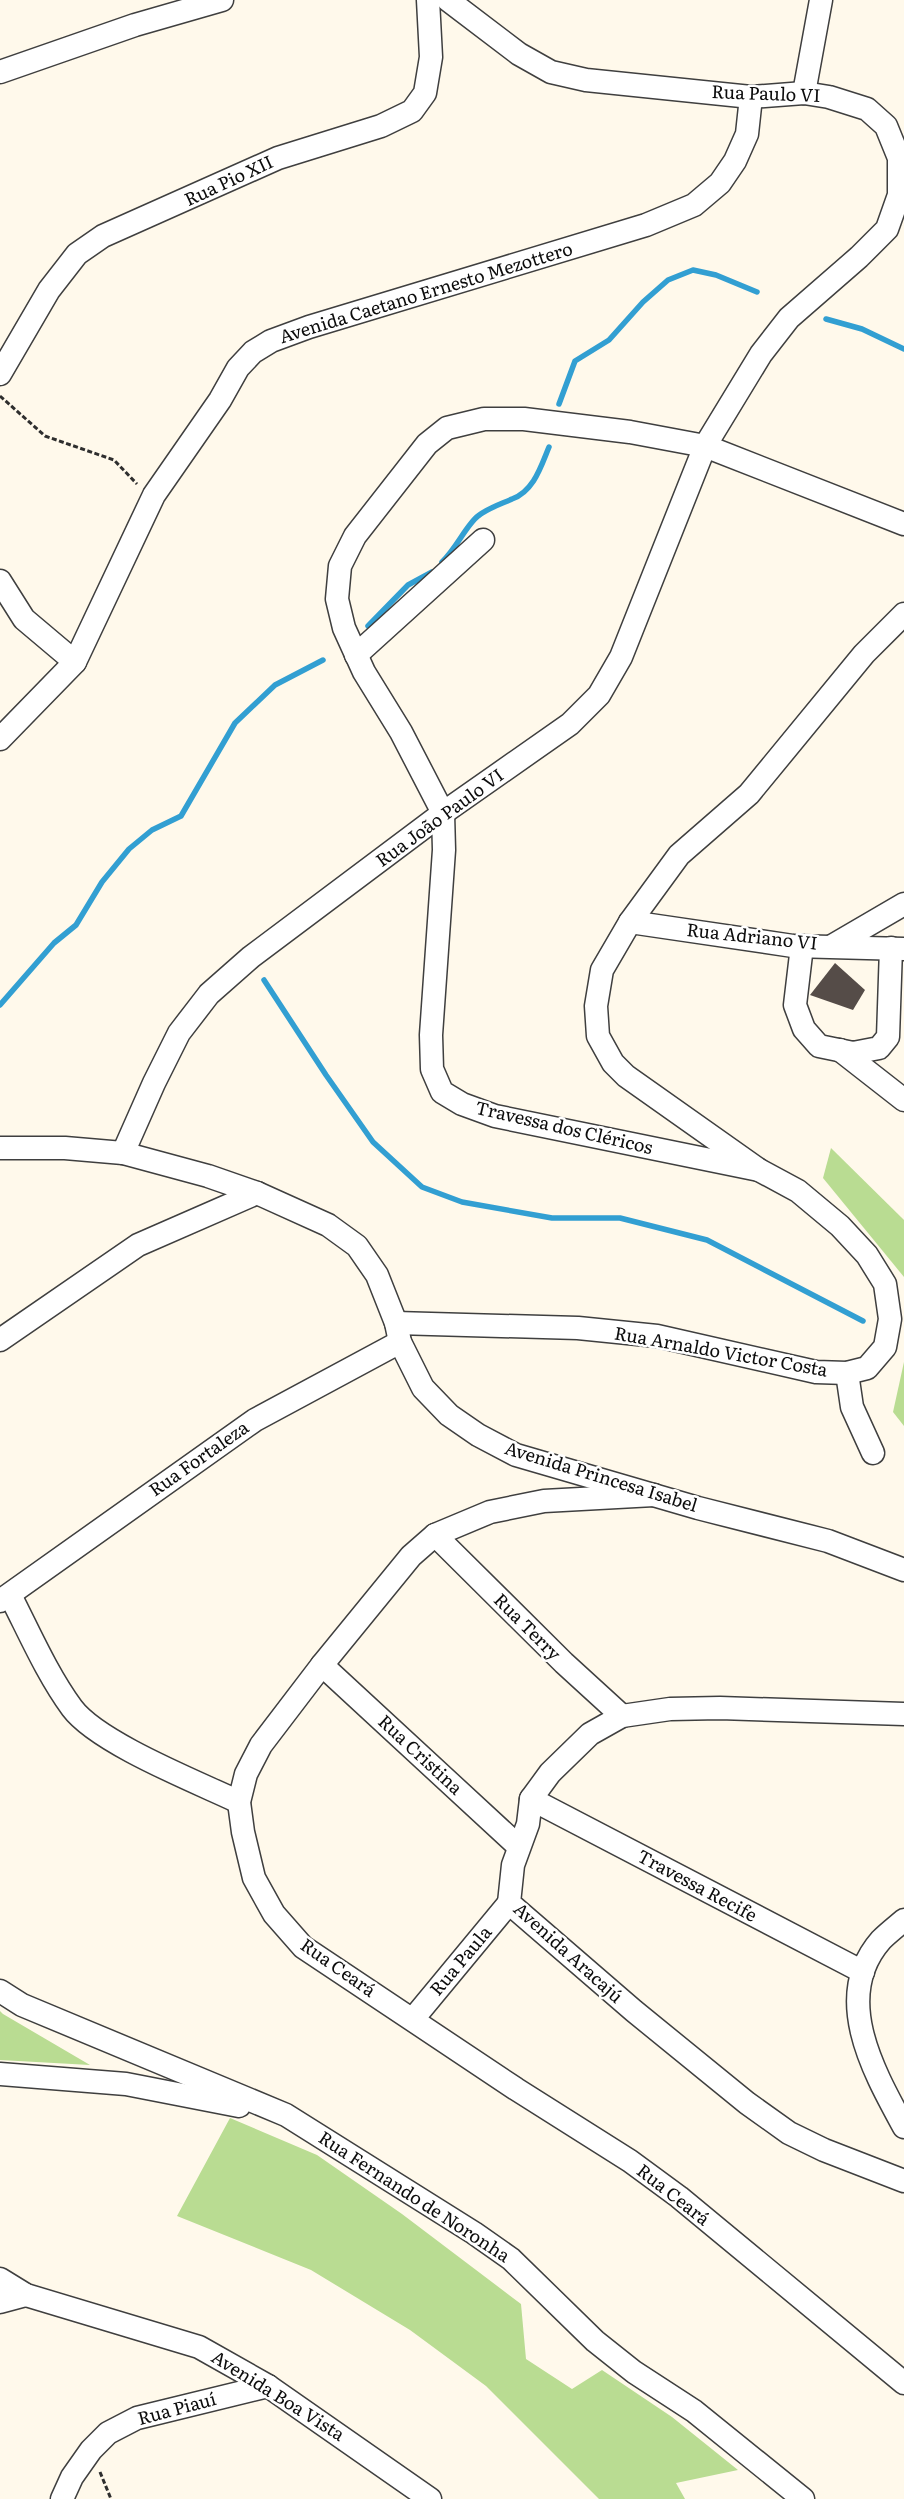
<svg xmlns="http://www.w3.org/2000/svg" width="904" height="2499" viewBox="0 0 904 2499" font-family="Literata,serif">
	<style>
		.forest { fill: #b9dc92 }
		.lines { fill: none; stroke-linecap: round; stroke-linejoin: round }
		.stream { stroke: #329fd2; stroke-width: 5.5 }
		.building { fill: #554c48 }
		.minor-casing { stroke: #3f3f3f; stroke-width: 25 }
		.path { stroke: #2e2e2e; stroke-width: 3; stroke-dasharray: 5 2.5; stroke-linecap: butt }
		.minor { stroke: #fff; stroke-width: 22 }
		.labels { text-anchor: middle; stroke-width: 5; stroke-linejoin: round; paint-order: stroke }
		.street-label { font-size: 18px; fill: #0c0c0c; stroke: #fff }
	</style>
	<rect width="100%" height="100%" fill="#fff9eb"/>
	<!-- forest -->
	<g class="forest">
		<polygon points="831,1148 904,1220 904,1277 823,1178"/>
		<polygon points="904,1362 904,1426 893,1412"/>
		<polygon points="0,2011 3,2014 90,2065 0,2060"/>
		<polygon points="230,2118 317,2155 402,2214 521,2304 526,2359 572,2389 602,2370 672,2417 738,2470 676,2483 685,2499 599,2499 486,2386 410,2330 311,2270 177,2216"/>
	</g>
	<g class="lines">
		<!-- stream -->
		<g class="stream">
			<polyline points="826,319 862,329 904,349"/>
			<polyline points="559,404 575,361 609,340 643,302 668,280 693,270 716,275 757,292"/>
			<path d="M442,562c14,-13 25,-38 36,-46 10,-8 23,-12 34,-17 22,-8 29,-33 37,-52"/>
			<polyline points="368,626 408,585 432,572"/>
			<polyline points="264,980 326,1075 373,1142 422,1187 462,1202 552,1218 620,1218 707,1240 863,1321"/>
			<polyline points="0,1005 54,943 76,925 102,882 129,849 152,830 181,816 235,723 275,685 323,660"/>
		</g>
	</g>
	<!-- building -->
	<polygon class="building" points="835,963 865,990 853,1010 810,995"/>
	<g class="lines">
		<!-- minor casing -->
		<g class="minor-casing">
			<g id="minor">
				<polyline points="0,72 135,25 222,0"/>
				<polyline points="804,93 821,0"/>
				<polyline points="0,374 49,290 77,254 103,236 278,158 381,126 412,111 425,93 431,57 428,0"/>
				<polyline points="0,581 24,619 75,662"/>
				<polyline points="356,655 483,540"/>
				<polyline points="0,739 75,662 154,495 220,400 238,368 253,352 271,341 309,327 646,225 694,205 720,183 735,161 747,134 751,97"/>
				<polyline points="630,922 793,946 904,949"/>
				<polyline points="802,946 795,1005 804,1029 819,1046 853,1053 879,1048 888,1037 891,948"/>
				<polyline points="832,946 904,904"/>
				<polyline points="840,1050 904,1100"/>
				<polyline points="0,1148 65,1148 123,1153 208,1176 257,1193 328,1225 357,1246 377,1275 396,1323 400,1342 423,1388 449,1415 478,1435 516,1455 698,1508 828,1541 904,1570"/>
				<polyline points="123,1153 154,1083 179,1033 209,994 251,957 443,813 570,724 599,695 621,657 705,446 761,354 789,318 859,257 887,229 899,195 899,158 886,126 867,109 829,97 804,93 751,97 586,80 551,72 519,54 448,0"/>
				<polyline points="759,1170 495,1116 462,1104 442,1092 432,1069 431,1035 444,850 443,813 401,732 364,672 344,628 337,599 340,566 355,536 427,444 447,428 484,419 524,419 630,432 705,446 904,524"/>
				<polyline points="396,1323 578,1328 657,1336 816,1372 847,1373 867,1368 885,1347 890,1319 885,1284 867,1255 840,1226 798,1191 759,1170 626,1076 613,1063 598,1036 596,1006 602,970 630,922 679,855 749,794 864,654 904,614"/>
				<polyline points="0,1340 138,1245 257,1193"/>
				<polyline points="847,1373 852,1407 873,1453"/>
				<polyline points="654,1495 544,1501 490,1512 435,1535 411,1556 322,1665 261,1745 246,1774 239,1802 243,1832 254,1878 274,1914 303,1947 516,2089 630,2161 679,2197 904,2383"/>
				<polyline points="435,1535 564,1663 622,1716"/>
				<path d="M10,1595c19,37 37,79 62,113 26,35 125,74 167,94"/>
				<polyline points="0,1601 255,1420 400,1342"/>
				<polyline points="322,1665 518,1846"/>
				<polyline points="904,1714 720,1708 670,1709 622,1716 590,1734 550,1773 531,1799 528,1824 513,1865 509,1903 634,2011 747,2103 789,2133 824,2150 904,2181"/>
				<polyline points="531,1799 863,1972"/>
				<path d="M904,1920c-7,6 -16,13 -23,20 -50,57 -7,132 23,187"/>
				<polyline points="0,1991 22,2005 286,2115 474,2233 511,2259 595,2341 634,2372 694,2411 803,2499"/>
				<polyline points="413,2019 509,1903"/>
				<polyline points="0,2074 126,2084 239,2106"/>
				<polyline points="0,2279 26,2295 199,2347 268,2386 430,2499"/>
				<polyline points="0,2302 26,2295"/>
				<polyline points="62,2499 72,2477 91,2450 108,2433 137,2418 268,2386"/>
			</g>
		</g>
		<!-- path -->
		<g class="path">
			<polyline points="0,396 45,436 114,460 137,484"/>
			<polyline points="100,2472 111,2499"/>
		</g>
		<!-- minor -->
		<use href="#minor" class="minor"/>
	</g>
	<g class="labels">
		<!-- street labels -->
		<g class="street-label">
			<text transform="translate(766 94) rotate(2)" y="6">Rua Paulo VI</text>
			<text transform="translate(229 181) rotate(-25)" y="6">Rua Pio XII</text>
			<text transform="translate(426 293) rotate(-17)" y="6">Avenida Caetano Ernesto Mezottero</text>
			<text transform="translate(440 818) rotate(-36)" y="6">Rua João Paulo VI</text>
			<text transform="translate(752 937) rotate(6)" y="6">Rua Adriano VI</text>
			<text transform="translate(564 1128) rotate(13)" y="6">Travessa dos Cléricos</text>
			<text transform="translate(721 1352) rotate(10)" y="6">Rua Arnaldo Victor Costa</text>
			<text transform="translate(199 1459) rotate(-35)" y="6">Rua Fortaleza</text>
			<text transform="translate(601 1477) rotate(17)" y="6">Avenida Princesa Isabel</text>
			<text transform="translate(527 1627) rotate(45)" y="6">Rua Terry</text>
			<text transform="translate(420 1755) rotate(43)" y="6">Rua Cristina</text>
			<text transform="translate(697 1886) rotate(28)" y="6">Travessa Recife</text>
			<text transform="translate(568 1953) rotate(42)" y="6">Avenida Aracajú</text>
			<text transform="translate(461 1961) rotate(-50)" y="6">Rua Paula</text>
			<text transform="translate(338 1968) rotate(35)" y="6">Rua Ceará</text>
			<text transform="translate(673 2195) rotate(38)" y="6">Rua Ceará</text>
			<text transform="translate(414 2197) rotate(33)" y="6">Rua Fernando de Noronha</text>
			<text transform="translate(278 2396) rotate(32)" y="6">Avenida Boa Vista</text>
			<text transform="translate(177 2409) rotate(-15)" y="6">Rua Piauí</text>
		</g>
	</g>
</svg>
